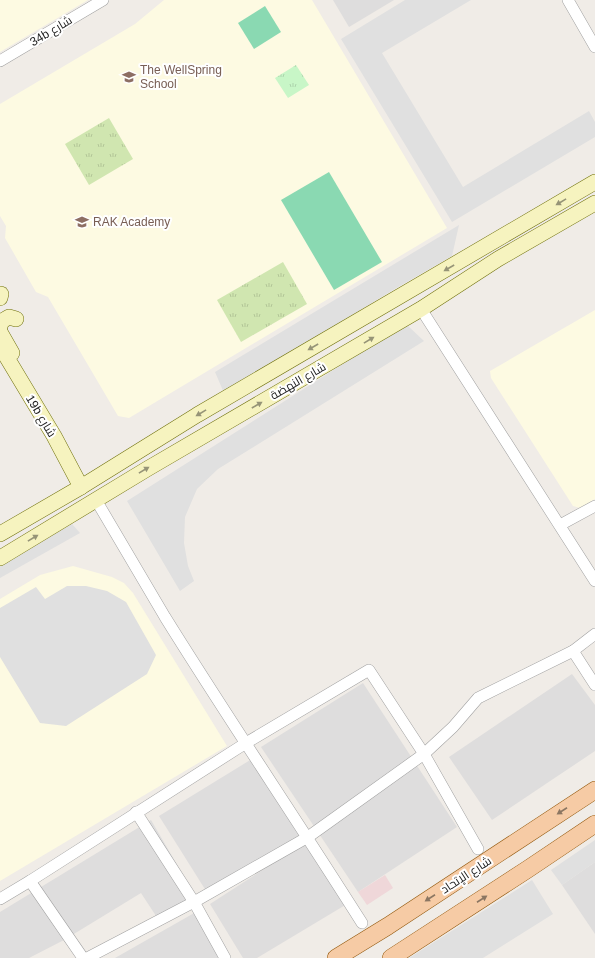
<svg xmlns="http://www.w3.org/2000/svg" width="595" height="958" viewBox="0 0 595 958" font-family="Helvetica,Cairo,sans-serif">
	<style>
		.residential { fill: #dedddd }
		.commercial { fill: #efd7d9 }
		.education { fill: #fdfae2 }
		.grass { fill: url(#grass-tufts) }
		.park { fill: url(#park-tufts) }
		.pitch { fill: #8ad9b2 }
		.parking { fill: #e0e0e0 }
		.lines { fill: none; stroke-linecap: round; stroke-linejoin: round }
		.street-casing { stroke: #a1a1a1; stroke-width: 12 }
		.secondary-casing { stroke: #70710c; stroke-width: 16 }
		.primary-casing { stroke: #91560a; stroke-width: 18 }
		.street { stroke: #fff; stroke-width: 11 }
		.secondary { stroke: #f6f3bf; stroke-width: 15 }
		.primary { stroke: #f6cba5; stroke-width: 17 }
		.oneway { fill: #969477 }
		.oneway2 { fill: #8b7662 }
		.labels { text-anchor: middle; stroke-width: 4; stroke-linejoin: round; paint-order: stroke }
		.street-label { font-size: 12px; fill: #202020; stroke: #fff }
		.education-label { font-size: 12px; fill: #785e54; stroke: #fff; text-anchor: start }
	</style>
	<defs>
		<pattern id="grass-tufts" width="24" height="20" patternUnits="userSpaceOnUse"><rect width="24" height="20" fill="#d0e6b0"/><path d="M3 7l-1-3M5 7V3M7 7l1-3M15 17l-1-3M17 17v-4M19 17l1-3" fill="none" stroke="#b2c597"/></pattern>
		<pattern id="park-tufts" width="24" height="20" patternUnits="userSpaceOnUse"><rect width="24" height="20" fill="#c8f6c7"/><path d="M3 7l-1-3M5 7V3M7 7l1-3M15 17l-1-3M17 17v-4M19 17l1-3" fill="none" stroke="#acd3ab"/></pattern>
	</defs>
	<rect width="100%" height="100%" fill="#f0ece7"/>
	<!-- residential -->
	<g class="residential">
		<polygon points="333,0 394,0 349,27"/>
		<polygon points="572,674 595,705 595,751 492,820 449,757"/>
		<polygon points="363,683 457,827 358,892 261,747"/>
		<polygon points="260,754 306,831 208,894 159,816"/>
		<polygon points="151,820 197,899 160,922 141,893 64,940 29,958 0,958 0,912"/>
		<polygon points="306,842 347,904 257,958 243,958 210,904"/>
		<polygon points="595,862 595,934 562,885"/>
		<polygon points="196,912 223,958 115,958"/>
	</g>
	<!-- commercial -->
	<polygon class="commercial" points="385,875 393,888 367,905 358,892"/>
	<!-- education -->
	<g class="education">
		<polygon points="0,0 88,0 0,52"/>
		<polygon points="164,0 312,0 447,228 129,418 118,416 48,297 36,292 5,238 6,226 0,216 0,104 135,24"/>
		<polygon points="595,310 595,499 580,508 573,506 491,378 490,371"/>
		<polygon points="73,566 112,577 124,583 133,593 227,746 0,881 0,599 40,575"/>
	</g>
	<!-- grass -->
	<g class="grass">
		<polygon points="109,118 133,159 89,185 65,144"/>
		<polygon points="283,262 307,304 241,342 217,300"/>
	</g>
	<!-- park -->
	<polygon class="park" points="296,65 309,85 288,98 275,78"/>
	<!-- pitch -->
	<g class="pitch">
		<polygon points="265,6 281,32 254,49 238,23"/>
		<polygon points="329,172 382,262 334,290 281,200"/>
	</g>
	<!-- parking -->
	<g class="parking">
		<polygon points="405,0 471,0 382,53 463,187 589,111 595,122 595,137 452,222 341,39"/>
		<polygon points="459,225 452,256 393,290 224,393 215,372"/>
		<polygon points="406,324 424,341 218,469 197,489 185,517 184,543 188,566 194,581 180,591 127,501"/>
		<polygon points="72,524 80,533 0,578 0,566"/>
		<polygon points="67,586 86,586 107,591 126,602 156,655 147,674 66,726 40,723 0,657 0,608 36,587 45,599"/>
		<polygon points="595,840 595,862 562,885 551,870"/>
		<polygon points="532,880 553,914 483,958 409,958"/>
	</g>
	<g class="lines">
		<!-- street casing -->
		<g class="street-casing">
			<g id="street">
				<polyline points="568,0 595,47"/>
				<polyline points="0,61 103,0"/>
				<polyline points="421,309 595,581"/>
				<path d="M96,500c23,39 46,78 69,117 64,103 132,203 197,306"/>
				<polyline points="560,525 595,506"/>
				<polyline points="573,651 595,685"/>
				<polyline points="136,812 194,902 225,958"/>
				<polyline points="30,881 83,958"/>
				<polyline points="0,899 30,881 246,743 369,670 424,754 478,849"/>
				<polyline points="87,958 194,902 308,837 424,754 453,727 478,698 573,651 595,634"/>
			</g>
		</g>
		<!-- secondary casing -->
		<g class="secondary-casing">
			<g id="secondary">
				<polyline points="0,298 1,294"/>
				<polyline points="0,326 2,321 9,317 16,319"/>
				<polyline points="0,332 12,353"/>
				<polyline points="0,346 54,436 81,487"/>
				<polyline points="0,534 81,487 197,415 595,182"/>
				<polyline points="0,558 147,469 421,309 498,259 595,203"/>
			</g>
		</g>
		<!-- primary casing -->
		<g class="primary-casing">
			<g id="primary">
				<polyline points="336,958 388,926 595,790"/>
				<polyline points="391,958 528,869 595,824"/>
			</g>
		</g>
		<!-- street -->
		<use href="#street" class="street"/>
		<!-- secondary -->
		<use href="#secondary" class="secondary"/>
		<!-- primary -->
		<use href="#primary" class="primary"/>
	</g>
	<!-- one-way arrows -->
	<defs><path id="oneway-solid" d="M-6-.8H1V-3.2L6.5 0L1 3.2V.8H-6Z"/></defs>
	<g class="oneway">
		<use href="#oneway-solid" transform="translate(561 202) rotate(149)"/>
		<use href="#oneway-solid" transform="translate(449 268) rotate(150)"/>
		<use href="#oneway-solid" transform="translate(369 340) rotate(-31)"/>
		<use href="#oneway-solid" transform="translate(313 347) rotate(150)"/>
		<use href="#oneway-solid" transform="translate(257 405) rotate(-30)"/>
		<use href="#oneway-solid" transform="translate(201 413) rotate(149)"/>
		<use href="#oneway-solid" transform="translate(144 470) rotate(-31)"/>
		<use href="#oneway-solid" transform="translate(33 538) rotate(-31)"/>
	</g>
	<g class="oneway2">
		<use href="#oneway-solid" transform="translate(562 811) rotate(147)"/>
		<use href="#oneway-solid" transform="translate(430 898) rotate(147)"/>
		<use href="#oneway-solid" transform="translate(482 899) rotate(-33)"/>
	</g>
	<!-- icons -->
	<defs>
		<g id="school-bare" transform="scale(1.08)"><path d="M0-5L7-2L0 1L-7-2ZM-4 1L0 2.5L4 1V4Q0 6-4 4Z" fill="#8d6e63" stroke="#fff" stroke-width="2.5" paint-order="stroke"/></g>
	</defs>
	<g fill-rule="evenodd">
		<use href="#school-bare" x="129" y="77"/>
		<use href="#school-bare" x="82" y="222"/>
	</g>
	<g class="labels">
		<!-- street labels -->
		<g class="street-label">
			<text transform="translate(51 31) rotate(-31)" y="4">34b شارع</text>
			<text transform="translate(298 381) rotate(-30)" y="4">شارع النهضة</text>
			<text transform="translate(41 416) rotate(59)" y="4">19b شارع</text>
			<text transform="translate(466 875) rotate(-33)" y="4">شارع الإتحاد</text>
		</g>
		<!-- education labels -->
		<g class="education-label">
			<text x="140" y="74">The WellSpring<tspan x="140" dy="14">School</tspan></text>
			<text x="93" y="226">RAK Academy</text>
		</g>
	</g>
</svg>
